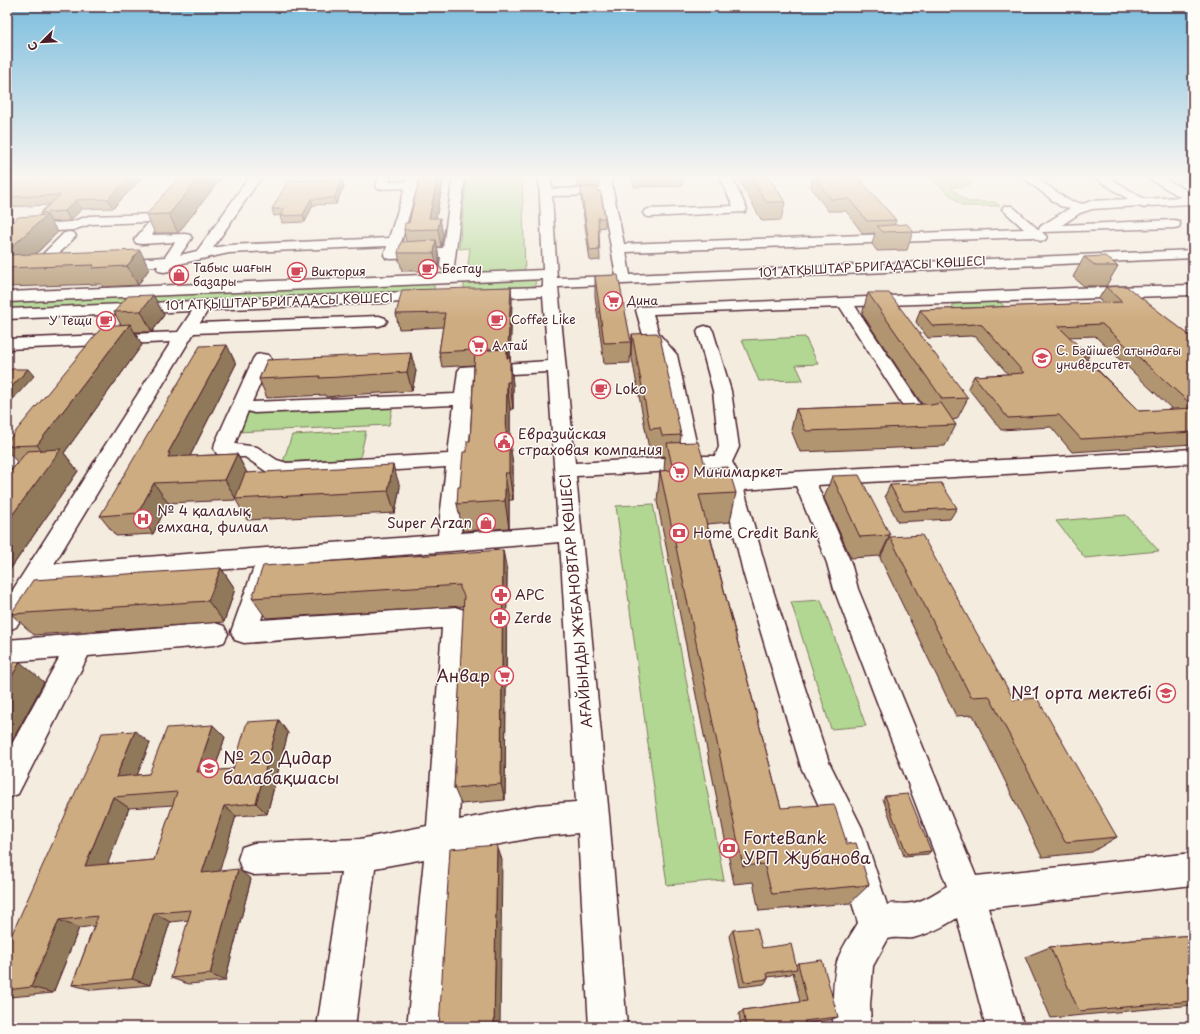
<svg xmlns="http://www.w3.org/2000/svg" width="1200" height="1034" viewBox="0 0 1200 1034" font-family="'Playpen Sans',sans-serif">
	<style>
		.green { fill: #b1d793; stroke: #7e7b5f }
		.lines { fill: none; stroke-linecap: round; stroke-linejoin: round }
		.minor-casing { stroke: #4a1f2b; stroke-width: 3 }
		.minor { fill: #fdfcf7; fill-rule: evenodd }
		.wall { fill: #b1946f; stroke: #4a1f2b; fill-rule: evenodd }
		.shaded-wall { fill: #90785a; stroke: #4a1f2b }
		.building { fill: #ceac81; stroke: #4a1f2b; fill-rule: evenodd }
		.labels { text-anchor: middle; stroke-width: 3; stroke-linejoin: round; paint-order: stroke }
		.far-street-label { font-size: 12px; fill: #4a1f2b; stroke: #fdfcf7 }
		.far-poi-label { font-size: 12px; fill: #4a1f2b; stroke: #fdfcf7; text-anchor: start }
		.poi-label { font-size: 14px; fill: #4a1f2b; stroke: #fdfcf7; text-anchor: start }
		.street-label { font-size: 14px; fill: #4a1f2b; stroke: #fdfcf7 }
		.near-poi-label { font-size: 17px; fill: #4a1f2b; stroke: #fdfcf7; text-anchor: end }
	</style>
	<rect width="100%" height="100%" fill="#f4ecdf"/>
	<filter id="ink" filterUnits="userSpaceOnUse"><feTurbulence type="fractalNoise" baseFrequency=".025" numOctaves="2"/><feDisplacementMap in="SourceGraphic" scale="8" xChannelSelector="R" yChannelSelector="G"/><feConvolveMatrix kernelMatrix="1 2 1 2 8 2 1 2 1" color-interpolation-filters="sRGB"/></filter>
	<g filter="url(#ink)">
		<!-- green -->
		<g class="green">
			<polygon points="467,176 522,176 525,271 467,273 470,248 459,249"/>
			<polygon points="928,176 963,176 973,184 951,188 968,202 995,202 1000,206 963,206"/>
			<polygon points="533,279 536,283 533,286 527,289 466,290 464,288 464,283 467,282"/>
			<polygon points="432,283 434,285 434,290 430,292 7,311 7,300"/>
			<polygon points="1000,302 1012,315 963,317 951,304"/>
			<polygon points="805,337 818,364 796,365 803,380 759,381 742,340"/>
			<polygon points="393,405 389,425 236,432 245,412"/>
			<polygon points="366,431 360,458 283,462 292,435"/>
			<polygon points="653,504 724,880 667,885 616,506"/>
			<polygon points="1126,515 1159,551 1085,558 1056,521"/>
			<polygon points="821,600 866,726 831,729 791,602"/>
		</g>
		<g class="lines">
			<!-- minor casing -->
			<g class="minor-casing">
				<g id="minor">
					<polygon points="250,176 262,176 213,248 229,245 389,238 405,188 378,189 376,186 379,176 391,176 389,182 407,181 408,176 420,176 399,250 443,248 453,176 465,176 454,266 452,269 447,270 442,269 440,266 441,257 391,259 386,258 384,255 387,246 229,253 174,265 169,271 164,272 159,271 157,268 158,266 116,268 111,267 109,264 111,261 116,260 165,257 175,242 141,244 136,243 134,240 149,222 91,224 73,230 25,233 12,244 7,245 7,234 16,226 21,225 71,222 89,216 159,214 164,215 165,218 152,235 185,234 190,235 192,238 180,255 197,251"/>
					<path d="M539,176h12l1,13 48,-1 -2,-12h12l14,68 400,-15 -22,-20 2,-3h8l28,25 -1,-2 2,-3 29,-18 -10,-2 -39,-30h13l34,24 15,4 8,-3 37,-2 -33,-21 -2,-2h14l37,23 37,-2 -33,-19 -2,-2h14l33,18v10l-44,2 -5,2 -5,-2 -47,3 -12,4 -18,12 112,-5 5,1 1,3 -1,3 -5,1 -132,4 5,5 -2,3 -5,1 -8,-4 -406,15 4,23 563,-25v8l-635,29 17,176 105,-6 -20,-101 -17,-21 -7,-25 2,-3 434,-19 121,-3v10l-338,11 75,113 -2,4 -7,2 -7,-2 -74,-116 -187,7 6,20 18,21 22,101h16l4,-9 -6,-56 -16,-60 2,-3 6,-2 6,2 2,3 18,60 8,56 -7,15 7,13 454,-26v14l-376,22 34,78 7,26 118,287 217,-23v32l-205,23 36,119h-38l-29,-109c-14,9 -28,16 -44,20 -9,1 -17,-2 -25,1l-15,27 -3,39 1,22h-38c0,-19 -1,-47 4,-65 4,-14 14,-27 21,-39l-27,-91 -30,-65 -58,-195 -21,-89 -7,-14 -139,7 33,340 18,211h-38l-11,-194 -41,4 -80,15 -12,175h-38l17,-168 -49,9 -20,159h-38l24,-155 -87,3 -12,-4 -4,-12 4,-12 12,-4 106,-4 67,-13 15,-198 -198,15 -9,-3 -4,-8 23,-65 -212,17 -26,43 -9,4v-32l164,-257 -164,7v-10l171,-7 14,-21 -185,8v-10l422,-18 5,2 3,3 -3,3 -5,2 -221,9 -8,13 179,-7 6,2 2,3 -2,3 -6,2 -185,7 -140,231 384,-29 8,-68 -159,10 -20,-5 -22,-15h-14l-14,-3 -3,-5 1,-6 38,-84 3,-4 6,-1 6,1 3,4 -19,43 203,-8 3,-23 3,-4 87,-6 -5,-65 -61,3 -5,-2 -3,-3 3,-3 5,-2 61,-2v-8l-536,23v-10l536,-22zM602,195l14,81 -59,2 -5,-82zM548,372l10,154 -97,7 14,-157zM454,405l-6,49 -161,9 -10,-3 -20,-13 -22,-3 13,-33 6,2zM796,486l31,77 7,26 113,297c-11,6 -22,15 -35,17 -9,2 -16,-1 -25,2l-25,-77 -33,-66 -62,-190 -23,-82zM560,542l16,260 -39,3 -78,15 9,-203 -4,-7 -9,-3 -194,13 17,-55z"/>
					<polygon points="719,176 731,176 747,209 745,212 649,217 645,216 643,213 645,210 649,209 733,206"/>
					<polygon points="69,232 74,233 76,236 48,265 52,268 50,271 45,272 32,271 30,268 32,265 64,233"/>
					<polygon points="31,427 38,429 41,433 14,468 7,470 7,449 24,429"/>
					<polygon points="215,623 224,626 228,634 224,642 215,645 88,656 18,794 7,798 7,753 59,658 7,662 7,640"/>
				</g>
			</g>
			<!-- minor -->
			<use href="#minor" class="minor"/>
		</g>
		<!-- wall -->
		<g class="wall">
			<polygon points="12,176 144,176 113,208 82,209 70,221 51,222 58,232 36,254 149,269 138,285 103,287 101,284 7,287 7,226 41,215 40,213 49,205 7,207 7,182 13,177"/>
			<polygon points="223,176 178,233 155,233 146,215"/>
			<polygon points="420,176 444,176 436,218 443,235 441,247 437,247 439,259 438,271 402,271 398,253 406,242 404,230 409,223"/>
			<polygon points="577,176 595,176 595,187 578,187"/>
			<polygon points="631,176 683,176 682,186 634,187"/>
			<polygon points="737,176 768,176 785,202 781,220 762,221"/>
			<polygon points="813,176 896,220 894,225 913,231 907,250 877,251 872,244 875,233 863,234 846,211 828,211 811,187"/>
			<polygon points="1179,176 1193,176 1193,184"/>
			<polygon points="342,179 344,186 336,204 313,205 305,222 282,223 280,216 281,215 274,216 272,209"/>
			<polygon points="581,188 597,191 605,218 605,227 599,228 600,260 590,261 581,197"/>
			<polygon points="1084,257 1118,266 1106,286 1084,286 1073,277"/>
			<polygon points="595,276 631,342 630,363 604,364 595,296"/>
			<polygon points="511,287 512,300 510,358 513,385 513,409 510,409 510,442 513,467 513,500 509,500 509,528 463,531 457,504 467,452 470,441 474,365 442,367 439,352 443,327 399,329 396,314"/>
			<path d="M1106,287l87,51v106l-121,8 -21,-25 -50,3 -33,-42 6,-12 34,-2 -32,-37 -5,-1 -43,2 -12,-16 4,-12 183,-7 -4,-5zM1095,336l78,74 -34,1 -52,-52 2,-3 -20,-19z"/>
			<polygon points="868,293 968,398 957,419 952,420 956,425 945,446 800,452 791,430 796,409 922,404 862,314"/>
			<polygon points="153,295 164,315 152,332 135,332 142,345 64,453 78,471 7,574 7,476 17,462 7,450 7,442 121,325 114,312"/>
			<polygon points="632,334 681,435 680,443 706,468 736,493 730,522 707,524 781,808 847,844 869,885 850,903 759,911 753,882 734,884 657,501 660,471 664,471 665,456 660,457 659,449 649,449 631,353"/>
			<polygon points="267,360 416,371 412,391 347,395 326,397 325,395 267,398 259,379"/>
			<polygon points="236,364 190,456 237,454 247,473 400,487 395,513 247,520 236,500 168,503 153,534 116,536 100,516"/>
			<polygon points="832,476 890,535 880,556 851,558 824,498"/>
			<polygon points="890,485 957,508 950,519 898,522 885,496"/>
			<polygon points="890,537 1014,700 1117,837 1092,852 1042,857 973,715 956,716 880,558"/>
			<polygon points="221,568 235,589 224,622 34,635 11,614"/>
			<polygon points="507,571 505,800 461,804 454,788 464,606 266,618 252,598"/>
			<path d="M213,725l12,12 -11,34 19,-2 55,-36 -21,81 -31,2 -17,55 32,8 -26,102 -37,3 -17,-6 18,-58 -19,2 -20,63 -57,5 -21,-5 22,-59 -15,2 -26,65 -43,4 -3,-1v-51l143,-202 -13,32 12,-1zM173,805l-19,55 -47,4 22,-56z"/>
			<polygon points="885,796 931,851 928,854 904,856 883,799"/>
			<polygon points="733,930 762,948 796,965 798,963 838,1017 830,1020 805,1024 806,1027 741,1027 739,1014 743,1010 800,1002 793,972 791,974 768,977 768,979 764,984 740,987 729,936"/>
			<polygon points="1193,935 1193,1005 1051,1018 1025,957 1050,947"/>
		</g>
		<!-- shaded-wall -->
		<g class="shaded-wall">
			<polygon points="131,176 144,176 113,208 108,199"/>
			<polygon points="201,176 223,176 178,233 169,214"/>
			<polygon points="438,176 444,176 434,229 429,218"/>
			<polygon points="342,179 344,186 336,204 334,198"/>
			<polygon points="311,199 313,205 305,222 303,215"/>
			<polygon points="76,200 82,209 70,221 65,211"/>
			<polygon points="47,215 58,232 22,267 7,262 7,251"/>
			<polygon points="440,218 443,235 441,247 438,229"/>
			<polygon points="436,240 439,259 438,271 434,253"/>
			<polygon points="140,250 149,269 138,285 127,266"/>
			<polygon points="511,287 512,300 510,362 508,348"/>
			<polygon points="153,295 164,315 152,332 141,311"/>
			<polygon points="130,324 142,345 64,453 78,471 7,574 7,522 51,462 37,445"/>
			<polygon points="227,345 236,364 182,472 168,457 168,453"/>
			<polygon points="507,351 510,374 510,358 513,385 513,409 507,358"/>
			<polygon points="411,353 416,371 412,391 407,372"/>
			<polygon points="28,369 34,376 7,406 7,392"/>
			<polygon points="507,382 510,409 510,442 513,467 513,500 509,473 506,440"/>
			<polygon points="237,454 248,475 236,499 225,480"/>
			<polygon points="393,465 400,487 395,513 388,491"/>
			<polygon points="505,473 509,500 509,528 505,501"/>
			<polygon points="154,483 168,503 153,534 138,513"/>
			<polygon points="503,550 507,571 505,800 501,784"/>
			<polygon points="221,568 235,589 224,622 208,601"/>
			<polygon points="20,662 44,682 7,750 7,685"/>
			<polygon points="279,720 288,733 267,814 256,803"/>
			<polygon points="213,725 225,737 210,784 197,772"/>
			<polygon points="135,731 150,743 132,788 116,777"/>
			<polygon points="113,797 129,808 103,876 85,866"/>
			<polygon points="224,806 236,816 216,883 202,873"/>
			<polygon points="497,845 502,860 500,1027 494,1027"/>
			<polygon points="238,869 251,879 225,981 210,974"/>
			<polygon points="154,913 170,922 150,985 132,979"/>
			<polygon points="59,920 79,928 53,993 31,987"/>
		</g>
		<!-- building -->
		<g class="building">
			<polygon points="15,176 131,176 108,199 76,200 65,211 40,213 60,195 7,197 7,182"/>
			<polygon points="180,176 201,176 169,214 146,215"/>
			<polygon points="420,176 438,176 429,218 440,218 438,229 404,230 405,223 409,223"/>
			<polygon points="750,176 768,176 785,202 766,202"/>
			<polygon points="813,176 857,176 896,220 867,221 849,199 831,199"/>
			<polygon points="342,179 334,198 311,199 303,215 280,216 284,209 272,209 288,181"/>
			<polygon points="597,187 597,191 600,191 605,218 598,218 599,250 590,251 581,188"/>
			<polygon points="47,215 7,251 7,226 18,217"/>
			<polygon points="907,224 913,231 883,232 877,226"/>
			<polygon points="436,240 434,253 398,253 401,242"/>
			<polygon points="140,250 127,266 92,268 94,265 7,268 7,255"/>
			<polygon points="1105,256 1118,266 1096,266 1084,257"/>
			<polygon points="618,275 631,342 604,343 595,276"/>
			<polygon points="1126,286 1193,338 1193,406 1102,324 1058,326 1089,356 1083,356 1139,411 1193,408 1193,432 1081,439 1059,415 1008,418 974,376 1024,373 982,325 977,324 933,326 920,310 1122,302 1106,287"/>
			<polygon points="511,287 508,348 439,352 445,313 396,314 402,290"/>
			<polygon points="868,293 889,293 968,398 941,399 941,397"/>
			<polygon points="153,295 141,311 114,312 128,296"/>
			<polygon points="130,324 37,445 7,446 7,442 103,326"/>
			<polygon points="657,333 660,337 681,435 662,436 660,428 650,429 632,334"/>
			<polygon points="227,345 168,453 170,453 168,457 237,454 225,480 154,483 138,513 100,516 200,346"/>
			<polygon points="506,349 507,351 507,358 510,358 510,382 507,382 506,440 509,440 509,473 505,473 505,501 457,504 458,487 460,487 463,452 467,452 467,441 470,441 475,351"/>
			<polygon points="411,353 407,372 340,377 319,378 320,376 259,379 267,360"/>
			<polygon points="7,369 28,369 7,392"/>
			<polygon points="941,403 956,425 806,431 796,409 926,404 931,405"/>
			<polygon points="698,442 706,468 728,467 736,493 699,495 781,808 834,804 847,844 856,843 869,885 772,894 764,864 743,866 660,471 673,470 667,443"/>
			<polygon points="61,449 7,522 7,476 27,451"/>
			<polygon points="393,465 388,491 235,499 245,473"/>
			<polygon points="859,475 890,535 860,537 832,476"/>
			<polygon points="941,483 957,508 904,511 890,485"/>
			<polygon points="922,535 1014,700 1037,698 1117,837 1065,842 989,696 971,697 890,537"/>
			<polygon points="503,550 501,784 454,788 464,596 460,588 460,585 252,598 263,566"/>
			<polygon points="221,568 208,601 11,614 33,580"/>
			<polygon points="20,662 7,685 7,663"/>
			<path d="M279,720l-23,83 -32,3 -22,67 36,-4 -28,105 -39,4 20,-68 -37,3 -22,66 -60,6 26,-69 -39,4 -28,67 -24,3v-45l95,-212 33,-2 -19,46 33,-3 18,-46 46,-3 -16,47 36,-3 14,-47zM177,792l-23,68 -69,6 28,-69z"/>
			<polygon points="908,794 931,851 907,854 885,796"/>
			<polygon points="497,845 494,1027 439,1027 450,849"/>
			<polygon points="757,928 762,948 791,944 797,969 767,973 768,979 744,982 733,930"/>
			<polygon points="1193,935 1193,1001 1079,1011 1050,947"/>
			<polygon points="822,960 838,1017 804,1021 806,1027 746,1027 743,1010 807,1001 798,963"/>
		</g>
	</g>
	<!-- sky -->
	<linearGradient id="sky" x2="0" y2="1"><stop stop-color="#7bbdde"/><stop offset="0.55" stop-color="#faf6f1"/><stop offset="1" stop-color="#faf6f1" stop-opacity="0"/></linearGradient>
	<rect width="1200" height="321" fill="url(#sky)"/>
	<!-- icons -->
	<defs>
		<g id="cafe-ring" transform="scale(1)"><circle r="9.5" fill="#fdfcf7" stroke="#d1495b" stroke-width="1.5"/><path d="M-5.5-4.5H6V0H3Q3 3.5 0 3.5H-2.5Q-5.5 3.5-5.5 0ZM3-3.2v2h1.7v-2ZM-6 4.5H4V6H-6Z" fill="#d1495b"/></g>
		<g id="shop-ring" transform="scale(1)"><circle r="9.5" fill="#fdfcf7" stroke="#d1495b" stroke-width="1.5"/><path d="M-5-2.5h2.3a2.7 3.5 0 0 1 5.4 0H5L5.5 6h-11ZM-1.5-2.5h3a1.5 2.3 0 0 0-3 0Z" fill="#d1495b"/></g>
		<g id="supermarket-ring" transform="scale(1)"><circle r="9.5" fill="#fdfcf7" stroke="#d1495b" stroke-width="1.5"/><path d="M-6-5.5h2.5l.6 2H6L4.5 2H-2.5L-4.4-4H-6ZM-1.5 3.2a1.3 1.3 0 1 0 .1 0ZM3 3.2a1.3 1.3 0 1 0 .1 0Z" fill="#d1495b"/></g>
		<g id="university-ring" transform="scale(1)"><circle r="9.5" fill="#fdfcf7" stroke="#d1495b" stroke-width="1.5"/><path d="M0-5L7-2L0 1L-7-2ZM-4 1L0 2.5L4 1V4Q0 6-4 4Z" fill="#d1495b"/></g>
		<g id="civic-ring" transform="scale(1)"><circle r="9.5" fill="#fdfcf7" stroke="#d1495b" stroke-width="1.5"/><path d="M-.6-6.5H3V-4.5H.6V-3L4-1V1h2V6H-6V1h2V-1L-.6-3ZM-1.2 2.5V6h2.4V2.5Z" fill="#d1495b"/></g>
		<g id="hospital-ring" transform="scale(1)"><circle r="9.5" fill="#fdfcf7" stroke="#d1495b" stroke-width="1.5"/><path d="M-5-5h3v3.5h4V-5h3V5h-3V1.5h-4V5h-3Z" fill="#d1495b"/></g>
		<g id="bank-ring" transform="scale(1)"><circle r="9.5" fill="#fdfcf7" stroke="#d1495b" stroke-width="1.5"/><path d="M-6-4H6V4H-6ZM0-2.3a2.3 2.3 0 1 0 0 4.6a2.3 2.3 0 1 0 0-4.6Z" fill="#d1495b"/></g>
		<g id="pharmacy-ring" transform="scale(1)"><circle r="9.5" fill="#fdfcf7" stroke="#d1495b" stroke-width="1.5"/><path d="M-2-6h4v4h4v4h-4v4h-4v-4h-4v-4h4Z" fill="#d1495b"/></g>
		<g id="school-ring" transform="scale(1)"><circle r="9.5" fill="#fdfcf7" stroke="#d1495b" stroke-width="1.5"/><path d="M0-5L7-2L0 1L-7-2ZM-4 1L0 2.5L4 1V4Q0 6-4 4Z" fill="#d1495b"/></g>
	</defs>
	<g fill-rule="evenodd">
		<use href="#cafe-ring" x="428" y="269"/>
		<use href="#cafe-ring" x="297" y="272"/>
		<use href="#shop-ring" x="179" y="275"/>
		<use href="#supermarket-ring" x="613" y="301"/>
		<use href="#cafe-ring" x="497" y="320"/>
		<use href="#cafe-ring" x="106" y="321"/>
		<use href="#supermarket-ring" x="478" y="346"/>
		<use href="#university-ring" x="1042" y="358"/>
		<use href="#cafe-ring" x="601" y="389"/>
		<use href="#civic-ring" x="504" y="442"/>
		<use href="#supermarket-ring" x="679" y="472"/>
		<use href="#hospital-ring" x="143" y="519"/>
		<use href="#shop-ring" x="486" y="523"/>
		<use href="#bank-ring" x="679" y="533"/>
		<use href="#pharmacy-ring" x="501" y="595"/>
		<use href="#pharmacy-ring" x="500" y="618"/>
		<use href="#supermarket-ring" x="504" y="676"/>
		<use href="#school-ring" x="1166" y="693"/>
		<use href="#school-ring" x="209" y="768"/>
		<use href="#bank-ring" x="729" y="848"/>
	</g>
	<g class="labels">
		<!-- far-street labels -->
		<g class="far-street-label">
			<text transform="translate(872 267) rotate(-3)" y="4">101 АТҚЫШТАР БРИГАДАСЫ КӨШЕСІ</text>
			<text transform="translate(279 302) rotate(-2)" y="4">101 АТҚЫШТАР БРИГАДАСЫ КӨШЕСІ</text>
		</g>
		<!-- far-poi labels -->
		<g class="far-poi-label">
			<text x="193" y="272">Табыс шағын<tspan x="193" dy="14">базары</tspan></text>
			<text x="442" y="273">Бестау</text>
			<text x="311" y="276">Виктория</text>
			<text x="627" y="305">Дина</text>
			<text x="511" y="324">Coffee Like</text>
			<text x="92" y="325" text-anchor="end">У Тещи</text>
			<text x="492" y="350">Алтай</text>
			<text x="1056" y="355">С. Бәйішев атындағы<tspan x="1056" dy="14">университет</tspan></text>
		</g>
		<!-- poi labels -->
		<g class="poi-label">
			<text x="615" y="394">Loko</text>
			<text x="518" y="439">Евразийская<tspan x="518" dy="16">страховая компания</tspan></text>
			<text x="693" y="477">Минимаркет</text>
			<text x="157" y="516">№ 4 қалалық<tspan x="157" dy="16">емхана, филиал</tspan></text>
			<text x="472" y="528" text-anchor="end">Super Arzan</text>
			<text x="693" y="538">Home Credit Bank</text>
			<text x="515" y="600">АРС</text>
			<text x="514" y="623">Zerde</text>
		</g>
		<!-- street labels -->
		<g class="street-label">
			<text transform="translate(576 601) rotate(-95)" y="5">АҒАЙЫНДЫ ЖҰБАНОВТАР КӨШЕСІ</text>
		</g>
		<!-- near-poi labels -->
		<g class="near-poi-label">
			<text x="490" y="682">Анвар</text>
			<text x="1152" y="699">№1 орта мектебі</text>
			<text x="223" y="764" text-anchor="start">№ 20 Дидар<tspan x="223" dy="20">балабақшасы</tspan></text>
			<text x="743" y="844" text-anchor="start">ForteBank<tspan x="743" dy="20">УРП Жубанова</tspan></text>
		</g>
	</g>
	<!-- margin -->
	<rect width="1200" height="1034" fill="none" stroke="#fdfcf7" stroke-width="24"/>
	<rect x="12" y="12" width="1176" height="1010" fill="none" stroke="#4a1f2b" stroke-width="1.5" filter="url(#ink)"/>
	<!-- north arrow -->
	<g transform="translate(42 42) rotate(246)" stroke="#fdfcf7" stroke-width="3" paint-order="stroke">
	<path d="M0-3L7 15L0 10L-7 15Z" fill="#4a1f2b"/>
	<text y="-6" font-size="11" font-weight="bold" text-anchor="middle" fill="#4a1f2b">С</text>
	</g>
</svg>
